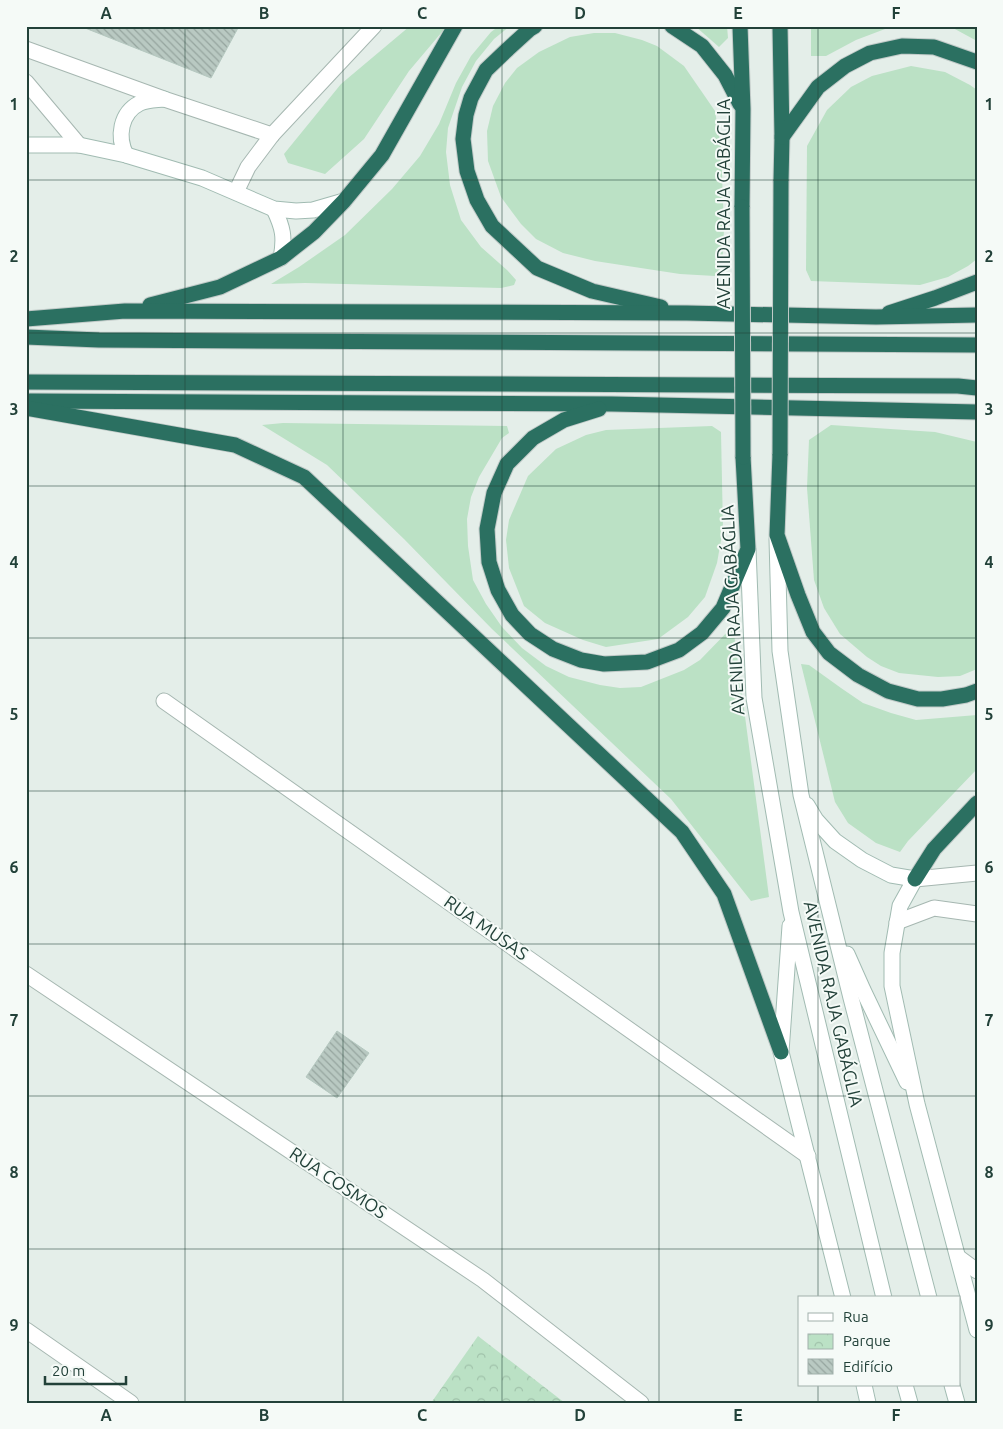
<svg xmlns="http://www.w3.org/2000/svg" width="1003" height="1429" viewBox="0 0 1003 1429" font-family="Ubuntu,sans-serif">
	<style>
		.grass { fill: #bbe1c5 }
		.park { fill: url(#park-crowns) }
		.building { fill: url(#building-back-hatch); stroke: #b5c8c0 }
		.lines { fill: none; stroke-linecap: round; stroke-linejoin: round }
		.street-casing { stroke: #a6b7b1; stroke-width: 17 }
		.secondary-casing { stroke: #a1bbb2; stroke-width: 17 }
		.highway-casing { stroke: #c1cac8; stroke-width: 17 }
		.street { stroke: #fff; stroke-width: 15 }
		.secondary { stroke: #fff; stroke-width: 15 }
		.highway { stroke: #2b7061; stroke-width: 15 }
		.highway-bridge-casing { stroke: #c1cac8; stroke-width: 17; stroke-linecap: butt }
		.highway-bridge { stroke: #2b7061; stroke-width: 15 }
		.grid { fill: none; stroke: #224139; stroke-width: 1; stroke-opacity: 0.55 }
		.labels { text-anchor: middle; stroke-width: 4; stroke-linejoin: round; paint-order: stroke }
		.street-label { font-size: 18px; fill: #224139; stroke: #f5faf7 }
		.neatline { fill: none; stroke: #224139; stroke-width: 2 }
		.grid-label { font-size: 16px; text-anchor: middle; font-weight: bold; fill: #224139 }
	</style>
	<defs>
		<pattern id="park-crowns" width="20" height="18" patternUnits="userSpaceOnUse" patternTransform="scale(1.25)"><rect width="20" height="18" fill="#bbe1c5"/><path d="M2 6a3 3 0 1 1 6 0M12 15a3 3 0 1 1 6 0" fill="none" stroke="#a0c2aa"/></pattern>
		<pattern id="building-back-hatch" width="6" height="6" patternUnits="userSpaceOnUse" patternTransform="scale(1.25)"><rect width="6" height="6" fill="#b9c9c2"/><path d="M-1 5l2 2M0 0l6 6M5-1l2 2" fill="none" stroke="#96a59f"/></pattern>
	</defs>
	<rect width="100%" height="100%" fill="#e4eee9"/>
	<!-- grass -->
	<g class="grass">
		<polygon points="410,26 447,26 409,71 364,139 325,174 288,163 284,154 341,84"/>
		<polygon points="499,26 510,26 494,39 476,61 462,87 448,128 446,152 450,185 461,220 481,247 507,270 516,280 514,285 501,288 305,283 271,284 299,267 345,235 392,189 420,156 439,124 456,83 471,56 491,32"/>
		<polygon points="695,26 727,26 728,38 719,47"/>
		<polygon points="811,26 893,26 856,40 826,56 811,56"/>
		<polygon points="946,26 977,26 977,41 953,28"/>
		<polygon points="594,33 615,33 642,40 657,46 684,66 715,111 721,147 724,229 722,274 715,276 680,274 595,261 563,253 536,239 521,224 501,197 488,161 487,131 493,106 505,83 517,68 539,52 570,37"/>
		<polygon points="911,66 945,72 970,85 977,90 977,259 968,266 948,277 920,285 811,281 806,270 807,146 827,110 851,87 872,76"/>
		<polygon points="283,423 507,426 509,433 502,438 479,477 471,497 467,519 468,546 473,580 486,604 502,627 522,648 546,666 569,677 600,685 620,688 641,687 684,670 700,660 733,626 769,897 751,901 671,799 492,629 404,539 327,465 262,425"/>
		<polygon points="831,425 935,432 977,442 977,669 960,676 938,677 899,673 881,666 867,657 840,634 824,608 814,580 807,488 809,440"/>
		<polygon points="712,426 721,432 723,529 717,563 705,597 688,617 658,639 606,647 583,640 545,623 524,606 509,568 506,540 509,520 528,476 556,449 586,435 606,430"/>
		<polygon points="801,664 809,665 841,688 863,703 891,713 916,720 977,715 977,769 908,841 900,852 876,843 848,823 835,802"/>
	</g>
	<!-- park -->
	<polygon class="park" points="478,1336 565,1403 431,1403"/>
	<!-- building -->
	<g class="building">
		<polygon points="80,26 236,26 238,28 211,78"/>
		<polygon points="337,1031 369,1053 337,1098 306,1077"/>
	</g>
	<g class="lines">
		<!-- street casing -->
		<g class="street-casing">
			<g id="street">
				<polyline points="26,49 164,99 272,135"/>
				<polyline points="26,82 79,145"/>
				<polyline points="236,192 248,167 272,135 374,26"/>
				<polyline points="164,701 808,1156"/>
				<polyline points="915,879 977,873"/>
				<polyline points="897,922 934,908 977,914"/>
				<polyline points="26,974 483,1280 641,1403"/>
				<polyline points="958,1257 977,1271"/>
				<polyline points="26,1330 131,1403"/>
			</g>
		</g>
		<!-- secondary casing -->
		<g class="secondary-casing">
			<g id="secondary">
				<polyline points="26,145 79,145 126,155 202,178 274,209 296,211 313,210 344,201"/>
				<path d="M126,155c-9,-18 -6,-42 14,-52 7,-3 16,-3 24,-4"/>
				<path d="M274,209c9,19 11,28 7,49"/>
				<polyline points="777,539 780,651 801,795 851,998 929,1298"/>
				<polyline points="748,549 754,698 791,912 884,1298"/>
				<polyline points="807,805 816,820 835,841 862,860 891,875 915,879 900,906 892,953 892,986 917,1104 977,1330"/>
				<polyline points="790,926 781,1052 843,1298"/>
				<polyline points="847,954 863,990 907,1082"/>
				<polyline points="864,1385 868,1403"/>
				<polyline points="905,1385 910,1403"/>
				<polyline points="952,1385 957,1403"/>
			</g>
		</g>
		<!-- highway casing -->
		<g class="highway-casing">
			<g id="highway">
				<polyline points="535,26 530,29 508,49 486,70 471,98 466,115 463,139 467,171 477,200 492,226 537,268 592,291 661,307"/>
				<polyline points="672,26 702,46 725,75 740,104"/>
				<polyline points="740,26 743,109 742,207"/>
				<polyline points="780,26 782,137 781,181"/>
				<polyline points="782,137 818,87 845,66 870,53 902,46 934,47 977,62"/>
				<polyline points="150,305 220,287 281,258 314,232 344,201 382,155 455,26"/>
				<polyline points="889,313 935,298 977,282"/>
				<polyline points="26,319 125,311 687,313 876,317 977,315"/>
				<polyline points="26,337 99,340 977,345"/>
				<polyline points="26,382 958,386 977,388"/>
				<polyline points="30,401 612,404 977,412"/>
				<polyline points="26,408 235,445 304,477 682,832 724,894 781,1052"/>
				<polyline points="599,409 564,420 533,438 507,464 494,493 487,529 489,562 498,590 512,615 530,634 553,649 581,660 604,664 647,662 679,650 702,633 723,608 748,549 743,457"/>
				<polyline points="780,454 777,535 798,595 813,632 829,653 858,675 888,691 918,699 942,699 966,695 977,691"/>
				<polyline points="915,879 934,849 977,803"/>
			</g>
		</g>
		<!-- street -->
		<use href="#street" class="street"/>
		<!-- secondary -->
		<use href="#secondary" class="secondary"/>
		<!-- highway -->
		<use href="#highway" class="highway"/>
		<!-- highway-bridge casing -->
		<g class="highway-bridge-casing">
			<g id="highway-bridge">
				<polyline points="742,207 743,457"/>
				<polyline points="780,454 781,181"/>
			</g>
		</g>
		<!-- highway-bridge -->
		<use href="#highway-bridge" class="highway-bridge"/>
	</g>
	<!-- grid -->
	<path class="grid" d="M185,26v1377M343,26v1377M502,26v1377M659,26v1377M818,26v1272M26,180h951M26,333h951M26,486h951M26,638h951M26,791h951M26,944h951M26,1096h951M26,1249h951M818,1385v18"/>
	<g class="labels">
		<!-- street labels -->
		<g class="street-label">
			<text transform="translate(724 204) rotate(-90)" y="6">AVENIDA RAJA GABÁGLIA</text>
			<text transform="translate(733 610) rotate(-93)" y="6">AVENIDA RAJA GABÁGLIA</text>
			<text transform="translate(486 928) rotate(35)" y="6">RUA MUSAS</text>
			<text transform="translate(833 1004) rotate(77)" y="6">AVENIDA RAJA GABÁGLIA</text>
			<text transform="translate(338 1183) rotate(34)" y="6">RUA COSMOS</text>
		</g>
	</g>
	<!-- border -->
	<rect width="1003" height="1429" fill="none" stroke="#f5faf7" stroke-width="55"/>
	<!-- legend -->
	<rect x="798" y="1296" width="162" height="90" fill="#f5faf7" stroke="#a1b0ab"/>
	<rect x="808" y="1313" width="25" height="8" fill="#ffffff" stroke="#a1b0ab"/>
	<text x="843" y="1322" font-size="15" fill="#224139">Rua</text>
	<rect x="808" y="1334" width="25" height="15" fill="url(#park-crowns)" stroke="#a1b0ab"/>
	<text x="843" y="1346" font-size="15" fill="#224139">Parque</text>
	<rect x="808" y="1359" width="25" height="15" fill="url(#building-back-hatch)" stroke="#a1b0ab"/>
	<text x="843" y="1372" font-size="15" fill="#224139">Edifício</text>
	<!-- scale -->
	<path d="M45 1376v8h81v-8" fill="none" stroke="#224139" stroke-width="2.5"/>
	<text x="52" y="1376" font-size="15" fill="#224139" stroke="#f5faf7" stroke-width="4" paint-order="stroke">20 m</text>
	<rect x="28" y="28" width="948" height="1374" class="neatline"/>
	<g class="grid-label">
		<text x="106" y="19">A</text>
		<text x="264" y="19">B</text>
		<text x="422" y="19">C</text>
		<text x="580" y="19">D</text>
		<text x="738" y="19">E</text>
		<text x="896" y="19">F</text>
		<text x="14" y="110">1</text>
		<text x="989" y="110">1</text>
		<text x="14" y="262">2</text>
		<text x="989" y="262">2</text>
		<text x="14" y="415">3</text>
		<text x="989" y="415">3</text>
		<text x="14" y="568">4</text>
		<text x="989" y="568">4</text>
		<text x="14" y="720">5</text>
		<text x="989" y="720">5</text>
		<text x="14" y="873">6</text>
		<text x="989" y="873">6</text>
		<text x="14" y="1026">7</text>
		<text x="989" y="1026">7</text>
		<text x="14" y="1178">8</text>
		<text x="989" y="1178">8</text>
		<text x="14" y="1331">9</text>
		<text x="989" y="1331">9</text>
		<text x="106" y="1421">A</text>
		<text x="264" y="1421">B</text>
		<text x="422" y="1421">C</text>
		<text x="580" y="1421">D</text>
		<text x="738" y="1421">E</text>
		<text x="896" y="1421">F</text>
	</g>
</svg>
